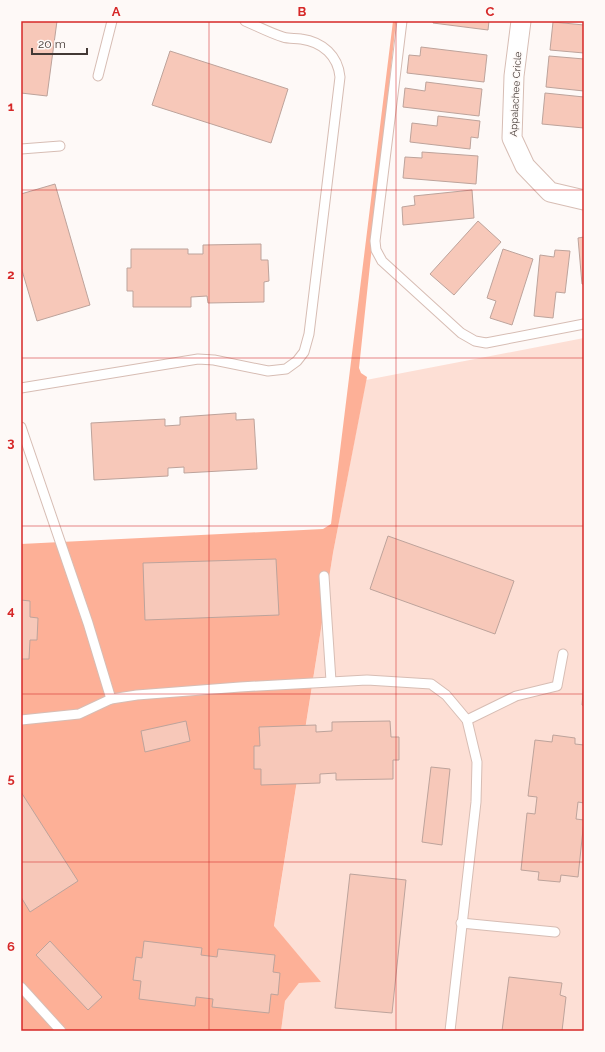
<svg xmlns="http://www.w3.org/2000/svg" width="605" height="1052" viewBox="0 0 605 1052" font-family="Raleway,sans-serif">
	<style>
		.green { fill: #fddfd5 }
		.forest { fill: #fdb097 }
		.building { fill: #f7c8b9; stroke: #bda39b }
		.lines { fill: none; stroke-linecap: round; stroke-linejoin: round }
		.service-casing { stroke: #d7bdb4; stroke-width: 11 }
		.minor-casing { stroke: #d7bdb4; stroke-width: 21 }
		.service { stroke: #fff; stroke-width: 9 }
		.minor { stroke: #fff; stroke-width: 19 }
		.grid { fill: none; stroke: #d62828; stroke-width: 1; stroke-opacity: 0.55 }
		.labels { text-anchor: middle; stroke-width: 3; stroke-linejoin: round; paint-order: stroke }
		.street-label { font-size: 10px; fill: #433935; stroke: #fef9f7 }
		.neatline { fill: none; stroke: #d62828; stroke-width: 1.5 }
		.grid-label { font-size: 13px; text-anchor: middle; font-weight: bold; fill: #d62828 }
	</style>
	<rect width="100%" height="100%" fill="#fef9f7"/>
	<!-- green -->
	<polygon class="green" points="584,338 584,1031 281,1031 285,1001 299,983 320,982 274,927 333,553 366,380"/>
	<!-- forest -->
	<polygon class="forest" points="393,21 396,21 359,368 361,373 367,377 333,553 274,926 321,982 299,983 285,1001 281,1031 21,1031 21,544 323,529 331,524"/>
	<!-- building -->
	<g class="building">
		<polygon points="21,21 57,21 47,96 21,93"/>
		<polygon points="433,21 489,21 488,30 433,23"/>
		<polygon points="553,22 584,25 584,53 550,50"/>
		<polygon points="421,47 487,55 484,82 407,73 409,55 420,56"/>
		<polygon points="170,51 288,89 271,143 152,105"/>
		<polygon points="549,56 584,59 584,91 546,87"/>
		<polygon points="426,82 482,89 479,116 403,107 405,88 425,91"/>
		<polygon points="545,93 584,97 584,128 542,124"/>
		<polygon points="438,116 480,121 478,138 471,137 470,149 410,142 412,123 437,126"/>
		<polygon points="422,152 478,156 476,184 403,178 405,157 422,158"/>
		<polygon points="55,184 90,305 37,321 21,267 21,194"/>
		<polygon points="472,190 474,218 403,225 402,207 415,205 414,196"/>
		<polygon points="478,221 501,242 454,295 430,274"/>
		<polygon points="584,237 584,284 582,284 578,238"/>
		<polygon points="261,244 261,260 268,260 269,281 264,282 264,302 208,303 207,296 191,297 191,307 133,307 133,291 127,291 127,268 131,268 131,249 188,249 188,254 203,254 203,245"/>
		<polygon points="503,249 533,259 512,325 490,318 496,301 487,298"/>
		<polygon points="555,250 570,251 565,293 556,292 553,318 534,316 540,255 554,257"/>
		<polygon points="236,413 236,420 254,419 257,469 184,473 184,467 168,468 168,476 94,480 91,423 165,419 165,426 180,425 180,417"/>
		<polygon points="388,536 514,581 495,634 370,589"/>
		<polygon points="276,559 279,615 145,620 143,563"/>
		<polygon points="21,600 30,601 30,617 38,618 37,640 30,640 29,659 21,659"/>
		<polygon points="584,682 584,706 582,705"/>
		<polygon points="186,721 190,741 145,752 141,731"/>
		<polygon points="390,721 391,737 399,737 399,760 393,760 393,779 336,780 336,773 320,774 320,783 261,785 261,769 254,769 254,746 260,746 259,727 316,725 316,732 332,731 332,722"/>
		<polygon points="553,735 575,738 575,744 584,745 584,803 578,802 576,819 584,820 578,877 561,875 560,882 538,880 539,872 521,870 527,813 535,814 537,797 528,796 535,740 552,742"/>
		<polygon points="431,767 450,769 442,845 422,842"/>
		<polygon points="21,792 78,881 30,912 21,897"/>
		<polygon points="350,874 406,880 392,1013 335,1008"/>
		<polygon points="50,941 102,997 88,1010 36,955"/>
		<polygon points="144,941 202,948 201,955 217,957 218,949 275,955 273,972 280,973 278,995 271,994 269,1013 212,1007 213,999 196,997 195,1006 139,999 141,981 133,980 136,957 142,958"/>
		<polygon points="509,977 562,983 560,995 566,997 562,1031 502,1031"/>
	</g>
	<g class="lines">
		<!-- service casing -->
		<g class="service-casing">
			<g id="service">
				<polyline points="402,21 375,241 376,250 382,261 461,333 475,341 486,343 584,324"/>
				<polyline points="98,76 112,21"/>
				<polyline points="21,149 60,146"/>
				<path d="M21,388l177,-29 16,1 54,11 18,-2 11,-8 7,-9 5,-18 31,-257c-2,-21 -17,-35 -39,-38 -6,-1 -12,0 -18,-2 -13,-4 -26,-11 -38,-16"/>
				<polyline points="21,427 88,623 111,699"/>
				<polyline points="324,576 331,681"/>
				<polyline points="21,720 79,714 111,699 137,695 240,687 367,680 431,684 446,695 467,720 477,762 476,802 450,1031"/>
				<polyline points="467,720 516,696 557,686 563,654"/>
				<polyline points="461,923 555,932"/>
				<polyline points="21,987 61,1031"/>
			</g>
		</g>
		<!-- minor casing -->
		<g class="minor-casing">
			<polyline id="minor" points="521,21 514,76 512,138 525,166 550,192 584,200"/>
		</g>
		<!-- service -->
		<use href="#service" class="service"/>
		<!-- minor -->
		<use href="#minor" class="minor"/>
	</g>
	<!-- grid -->
	<path class="grid" d="M209,21v1010M396,21v1010M21,190h563M21,358h563M21,526h563M21,694h563M21,862h563"/>
	<g class="labels">
		<!-- street labels -->
		<g class="street-label">
			<text transform="translate(515 94) rotate(-87)" y="4">Appalachee Cricle</text>
		</g>
	</g>
	<!-- border -->
	<rect width="605" height="1052" fill="none" stroke="#fef9f7" stroke-width="44"/>
	<!-- scale -->
	<path d="M32 48v6h55v-6" fill="none" stroke="#433935" stroke-width="2"/>
	<text x="38" y="48" font-size="12" fill="#433935" stroke="#fef9f7" stroke-width="3" paint-order="stroke">20 m</text>
	<rect x="22" y="22" width="561" height="1008" class="neatline"/>
	<g class="grid-label">
		<text x="116" y="16">A</text>
		<text x="302" y="16">B</text>
		<text x="490" y="16">C</text>
		<text x="11" y="111">1</text>
		<text x="11" y="279">2</text>
		<text x="11" y="447">3</text>
		<text x="11" y="615">4</text>
		<text x="11" y="783">5</text>
		<text x="11" y="951">6</text>
	</g>
</svg>
